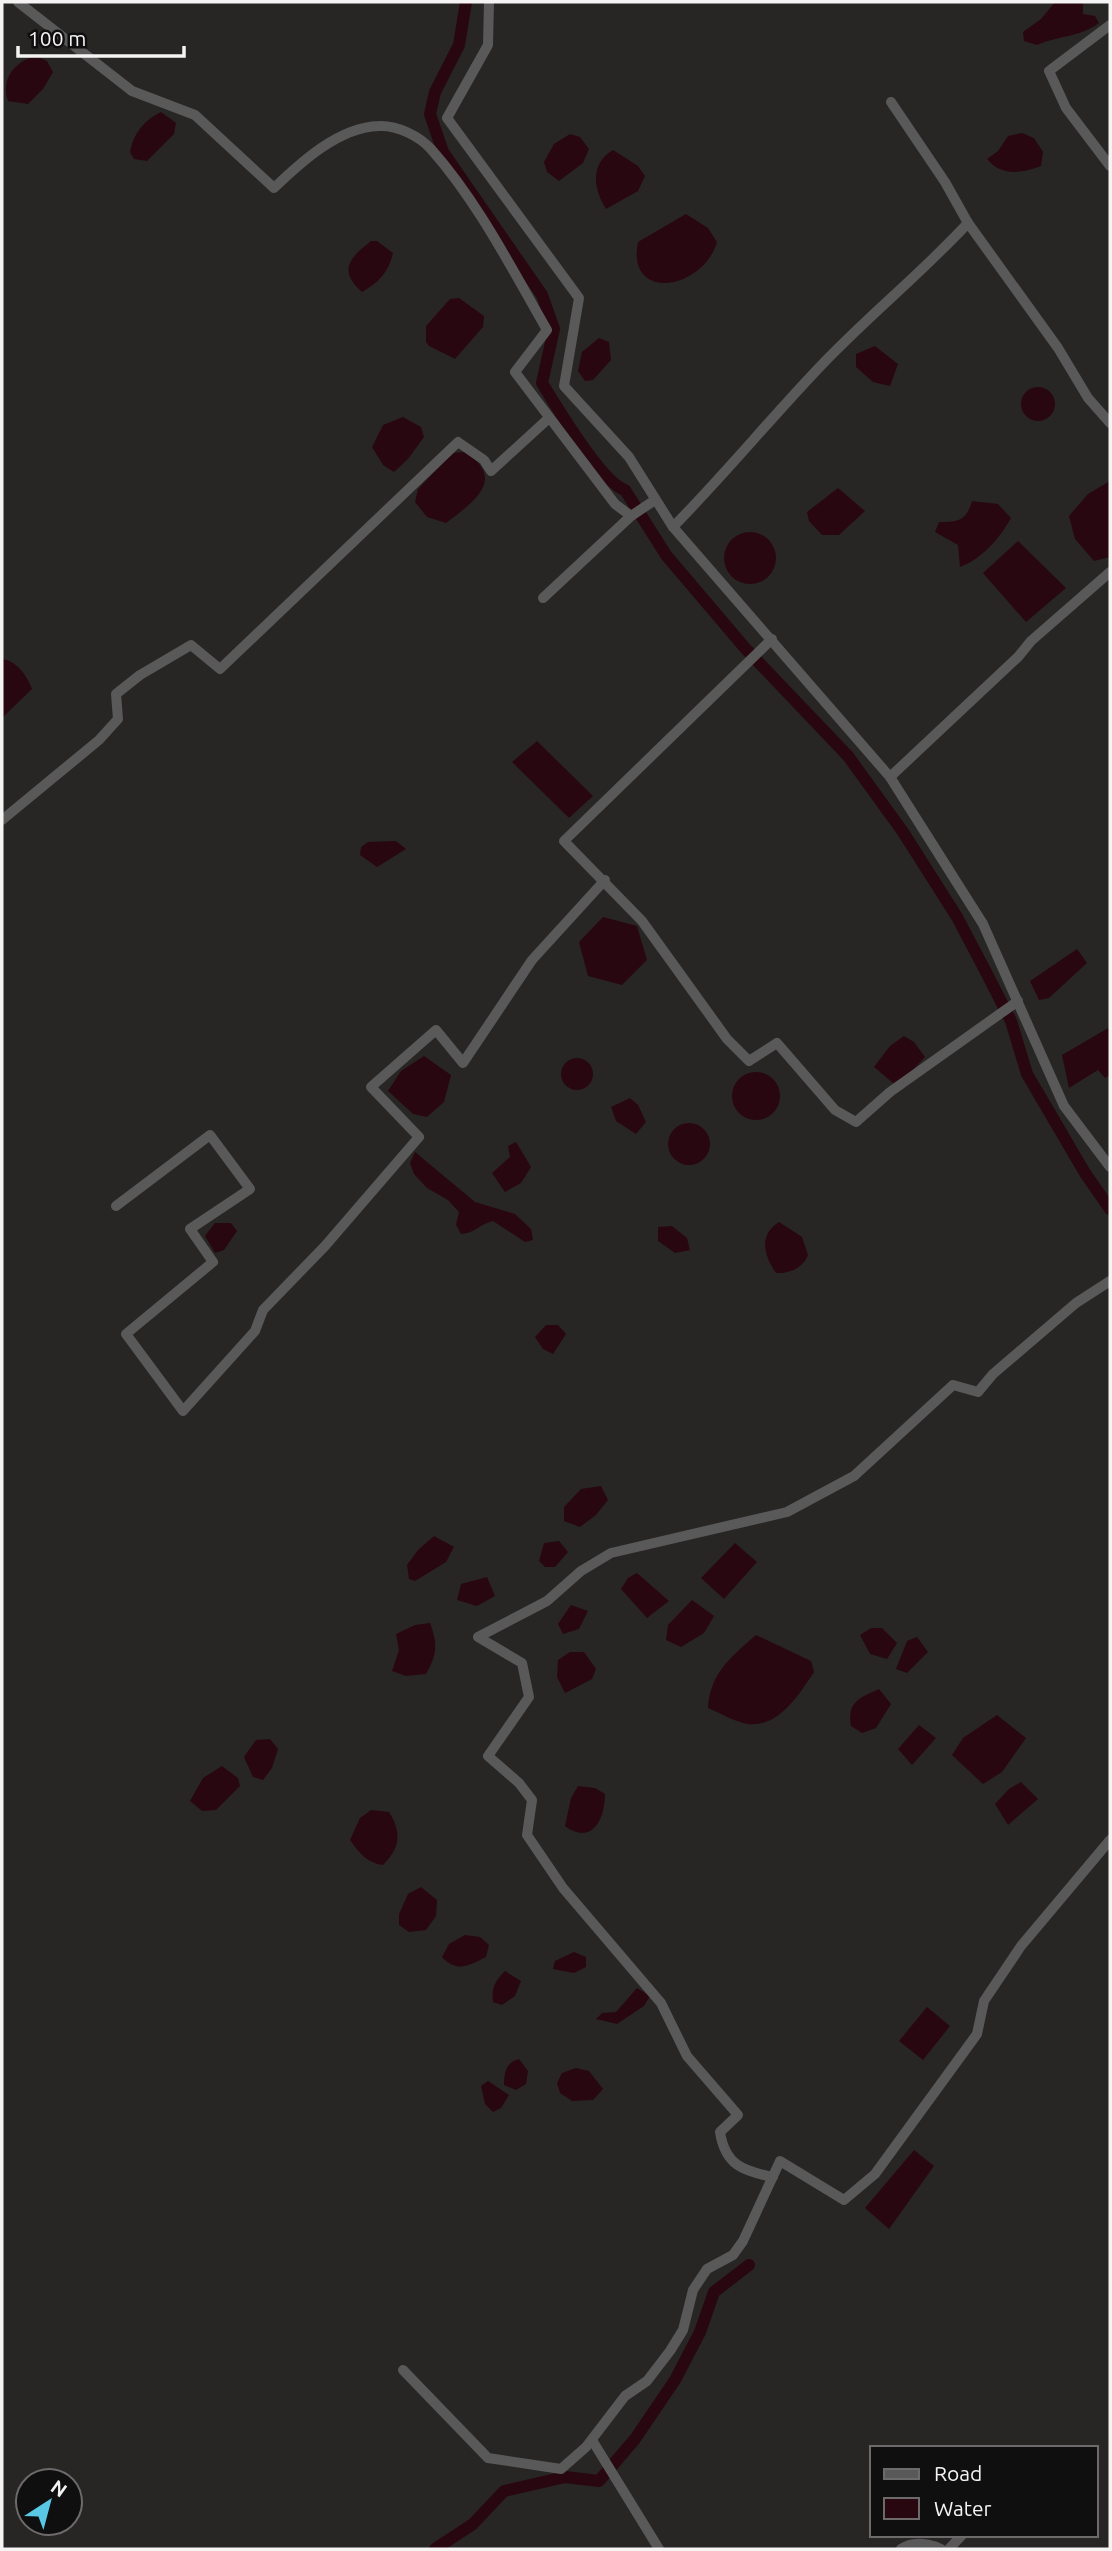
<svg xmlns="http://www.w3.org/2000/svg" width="1112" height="2551" viewBox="0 0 1112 2551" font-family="Ubuntu,sans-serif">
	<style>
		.water { fill: #280710 }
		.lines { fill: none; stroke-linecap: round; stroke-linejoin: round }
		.canal { stroke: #280710; stroke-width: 12 }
		.street { stroke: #5a5959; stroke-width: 10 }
	</style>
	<rect width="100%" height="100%" fill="#282525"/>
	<!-- water -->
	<g class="water">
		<path d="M1055,2h28v12l12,2 4,7c-18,14 -42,13 -62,22l-13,-4 -1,-9 18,-13z"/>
		<path d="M36,56l11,5 6,11 -10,17 -15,15 -20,-3c-8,-22 7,-40 28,-45z"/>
		<path d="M161,112l15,11 -2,11 -27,27 -13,-2 -4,-7c3,-18 14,-32 31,-40z"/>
		<path d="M1022,133l12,5 9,14 -2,14c-20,7 -39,11 -54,-7l11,-8 10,-15z"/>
		<polygon points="570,134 580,137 589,149 583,163 559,181 547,172 544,162 554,144"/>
		<path d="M613,150l25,16 7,10 -7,15 -32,18c-12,-19 -17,-45 7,-59z"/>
		<path d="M686,214l22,14 9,14c-14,48 -91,61 -79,0z"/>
		<path d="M371,241h6l16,12c-4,19 -15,30 -31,39 -24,-21 -13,-34 9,-51z"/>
		<polygon points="459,298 484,316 483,327 455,359 429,346 426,342 426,326 450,299"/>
		<polygon points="599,338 609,342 611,360 593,380 585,381 578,371 582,352"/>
		<polygon points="875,346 898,364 890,386 873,382 856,367 856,354"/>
		<circle cx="1038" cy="404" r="17"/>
		<polygon points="403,417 421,427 424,437 408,459 394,472 383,465 372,447 383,425"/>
		<path d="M465,452c43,28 7,51 -19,71l-19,-6 -12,-15 3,-13 35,-36z"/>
		<polygon points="1110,481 1110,557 1094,561 1075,539 1069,516 1088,494"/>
		<polygon points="838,488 865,511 839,535 822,535 809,521 807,512"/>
		<path d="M972,501l26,3 13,14c-11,20 -29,41 -51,49l-2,-22 -23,-13 4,-10c20,0 27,-1 33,-21z"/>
		<circle cx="750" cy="558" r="26"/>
		<polygon points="1018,541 1066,588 1026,622 983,573"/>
		<path d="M2,659c15,2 25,17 30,30l-30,29z"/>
		<polygon points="537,741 593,796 569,818 512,762"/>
		<polygon points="396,841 406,849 377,867 360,855 361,847 368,842"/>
		<polygon points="603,917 637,926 647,960 622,985 588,976 579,942"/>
		<polygon points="1077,949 1087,963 1049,998 1039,1000 1030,981"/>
		<polygon points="1110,1027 1110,1075 1105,1078 1098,1070 1069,1088 1062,1055"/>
		<polygon points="904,1036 914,1042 925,1057 906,1077 893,1083 874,1067 890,1046"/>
		<polygon points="424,1056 451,1075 444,1102 427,1117 413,1114 388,1091 401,1071"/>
		<circle cx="577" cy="1074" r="16"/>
		<circle cx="756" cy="1096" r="24"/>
		<polygon points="630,1098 638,1105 646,1122 636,1134 616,1121 611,1107"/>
		<circle cx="689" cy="1144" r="21"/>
		<polygon points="516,1142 531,1167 521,1183 505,1192 492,1173 510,1157 508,1146"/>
		<path d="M415,1152l60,50 40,12 16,15 2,11 -8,2 -32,-21c-12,2 -19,13 -32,13l-5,-9 3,-13 -11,-12 -21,-12 -13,-14 -4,-11z"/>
		<path d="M779,1222l23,15 6,18c-5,13 -19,19 -32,18 -12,-17 -18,-38 3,-51z"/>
		<polygon points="215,1223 231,1223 237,1231 224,1250 215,1253 205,1236"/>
		<polygon points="672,1226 687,1238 690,1250 675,1253 658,1241 658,1227"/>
		<polygon points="546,1325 558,1325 566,1334 553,1354 543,1349 535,1337"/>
		<polygon points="601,1486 608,1500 596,1515 580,1527 564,1521 564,1507 581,1489"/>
		<polygon points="434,1536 454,1547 446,1562 415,1581 409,1579 407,1565 418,1550"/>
		<polygon points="559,1541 568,1552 555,1567 545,1567 539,1561 544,1543"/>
		<polygon points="735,1543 757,1562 724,1599 701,1578"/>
		<polygon points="637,1573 669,1601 647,1618 621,1589 628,1578"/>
		<polygon points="487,1577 495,1596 477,1606 457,1600 461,1584"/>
		<polygon points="692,1600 714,1616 704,1633 681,1647 666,1640 668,1625"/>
		<polygon points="571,1605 588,1611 579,1629 563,1634 558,1624"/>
		<path d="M430,1623c8,21 7,32 -4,51l-20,2 -14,-5 7,-21 -3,-16 19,-9z"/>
		<polygon points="871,1628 882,1628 897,1643 887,1659 870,1654 860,1635"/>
		<path d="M756,1635l55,26 3,11c-14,21 -35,56 -66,52 -13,-2 -28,-11 -40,-16 2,-35 23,-51 48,-73z"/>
		<polygon points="917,1637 928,1652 907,1673 896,1669 907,1641"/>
		<polygon points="570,1652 584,1652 596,1669 592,1679 565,1693 557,1677 558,1660"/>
		<path d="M879,1689l12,15 -15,24 -14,5 -11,-7c-4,-24 8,-28 28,-37z"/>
		<polygon points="997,1715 1026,1738 1002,1772 983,1784 952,1755 963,1738"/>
		<polygon points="919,1725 936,1738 912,1765 898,1749"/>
		<polygon points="270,1739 278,1749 272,1768 263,1780 253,1777 244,1757 256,1740"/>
		<polygon points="222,1766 238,1778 240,1786 216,1810 202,1811 190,1801 203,1778"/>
		<polygon points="1021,1782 1038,1799 1008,1825 995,1804 1009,1789"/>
		<path d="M578,1786l17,2 10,6c0,25 -13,52 -40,32l6,-28z"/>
		<path d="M371,1810l18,2c13,21 11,36 -6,53 -16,-2 -24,-12 -33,-25l10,-22z"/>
		<polygon points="421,1887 437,1900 436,1916 426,1930 409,1932 399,1925 399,1914 408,1894"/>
		<path d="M465,1935l15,2 9,8 -3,12c-18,9 -29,16 -44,0l7,-13z"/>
		<polygon points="574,1952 586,1957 586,1967 574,1973 553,1969 555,1961"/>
		<path d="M505,1971l16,10 -6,15 -13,9 -9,-3c-2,-14 2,-21 12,-31z"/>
		<polygon points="637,1988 650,1996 644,2006 617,2024 596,2019 602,2013 616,2012"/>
		<polygon points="927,2007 950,2026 923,2060 899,2041"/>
		<path d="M519,2059l9,12 -2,13 -10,6 -12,-5c0,-12 2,-23 15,-26z"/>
		<polygon points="576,2068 589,2071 603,2089 593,2100 572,2101 560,2093 557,2083 562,2073"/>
		<polygon points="488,2081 509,2095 501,2108 493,2112 485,2104 481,2086"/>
		<polygon points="914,2150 934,2166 889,2229 865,2208"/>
	</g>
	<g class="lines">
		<!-- canal -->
		<g class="canal">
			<path d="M466,2l-7,43 -24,47 -5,22 13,38 99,143 12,34 -12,54c14,23 60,100 83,107l41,65 79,93 103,108 55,76 54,85 30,57 24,47 16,53 58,99 25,36"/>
			<polyline points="435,2549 473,2524 504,2491 565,2477 599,2481 635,2439 675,2380 700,2332 714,2292 749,2265"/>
		</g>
		<!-- street -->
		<g class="street">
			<path d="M18,2l114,89 63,24 79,73c27,-26 65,-61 105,-62 18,-1 40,10 52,23 47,53 81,120 116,181l-32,42 100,132 16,12"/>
			<polyline points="489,2 488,45 447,118 579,298 564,386 629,457 673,527 890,777 983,924 1064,1106 1110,1167"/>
			<polyline points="1110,25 1049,71 1066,108 1110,166"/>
			<polyline points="891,102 945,182 968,223"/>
			<path d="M673,527c49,-50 93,-103 141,-154 49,-53 105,-97 154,-150l90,125 30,50 22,25"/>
			<polyline points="543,598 631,516 655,500"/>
			<polyline points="772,639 564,841 642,921 727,1039 749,1061 777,1043 835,1110 856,1122 890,1092 1018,1001"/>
			<polyline points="890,777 1018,657 1031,641 1110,572"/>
			<polyline points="2,820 99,740 118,719 116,694 140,675 191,645 220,669 458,442 484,460 491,471 549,418"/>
			<polyline points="116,1206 210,1135 250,1189 190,1229 213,1262 126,1334 183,1411 255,1331 263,1310 325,1246 419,1137 371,1087 436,1030 463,1063 532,960 605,880"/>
			<path d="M773,2177c-30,-6 -48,-12 -53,-45l18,-17 -51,-59 -26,-53 -98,-115 -36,-53 5,-35 -13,-17 -31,-27 41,-59 -7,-34 -44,-26 69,-36 34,-30 30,-18 176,-41 67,-36 99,-91 25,7 15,-18 83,-71 34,-22"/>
			<polyline points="403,2370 488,2458 561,2469 586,2447 625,2396 647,2381 670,2351 683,2330 693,2290 707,2269 733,2255 743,2241 780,2161 844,2200 875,2174 977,2034 984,2001 1021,1946 1110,1840"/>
			<polyline points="592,2440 659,2549"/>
			<path d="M901,2549c12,-8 28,-6 40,0"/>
			<polyline points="949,2549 962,2535"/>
		</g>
	</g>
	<!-- border -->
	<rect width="1112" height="2551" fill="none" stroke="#f5f3f3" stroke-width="7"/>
	<!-- legend -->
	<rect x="870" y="2446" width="228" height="91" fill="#100f0f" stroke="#6c6a6a" stroke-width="2"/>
	<rect x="884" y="2469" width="35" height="10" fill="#5a5959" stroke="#6c6a6a" stroke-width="2"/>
	<text x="934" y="2481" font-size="21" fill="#f5f3f3">Road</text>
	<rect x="884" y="2498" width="35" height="21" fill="#280710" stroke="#6c6a6a" stroke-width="2"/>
	<text x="934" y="2516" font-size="21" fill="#f5f3f3">Water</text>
	<!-- north arrow -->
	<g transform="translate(49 2502) rotate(36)"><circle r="33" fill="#100f0f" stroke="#6c6a6a" stroke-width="2"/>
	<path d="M0-5L12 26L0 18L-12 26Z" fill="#59c8e5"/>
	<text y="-10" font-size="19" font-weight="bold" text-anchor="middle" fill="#f5f3f3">N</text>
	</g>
	<!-- scale -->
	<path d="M18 46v10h166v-10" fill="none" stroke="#f5f3f3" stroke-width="3.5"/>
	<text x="28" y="46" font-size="21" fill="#f5f3f3" stroke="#100f0f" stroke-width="5" paint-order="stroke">100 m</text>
</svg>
